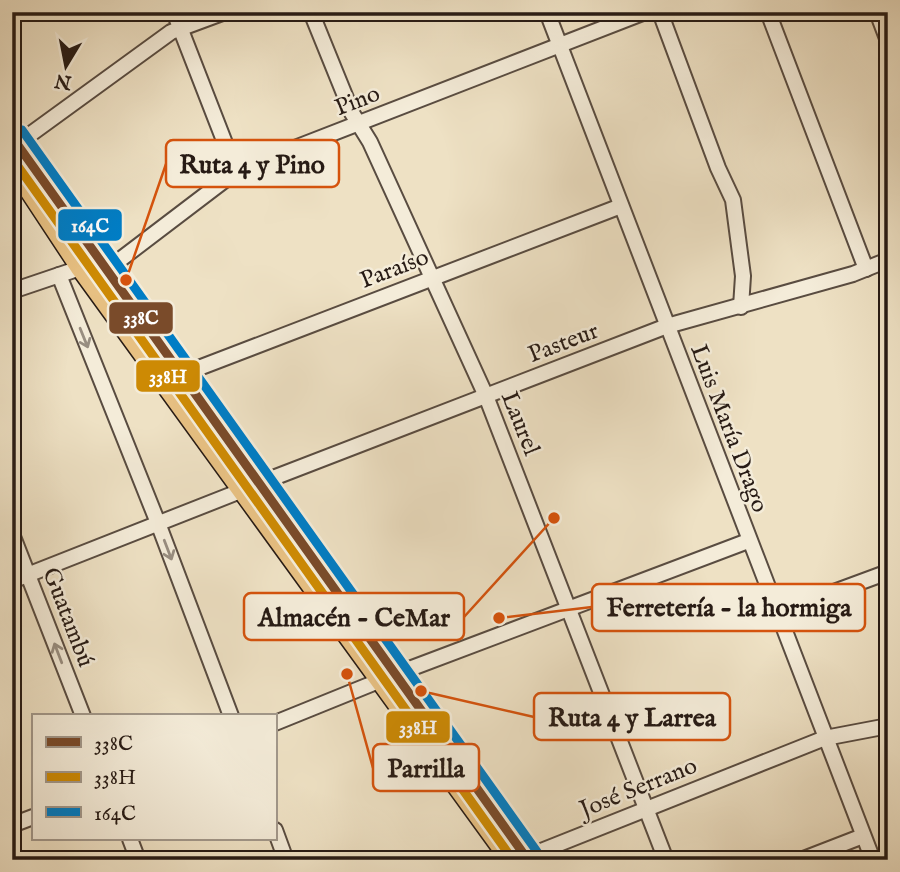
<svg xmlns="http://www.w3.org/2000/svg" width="900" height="872" viewBox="0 0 900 872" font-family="'IM FELL English',serif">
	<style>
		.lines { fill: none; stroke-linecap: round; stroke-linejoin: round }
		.minor-casing { stroke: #594c41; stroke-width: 18 }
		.major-casing { stroke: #271b15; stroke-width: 21 }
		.minor { stroke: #f4ecd9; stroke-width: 14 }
		.major { stroke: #e7c082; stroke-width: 18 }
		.bus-1-casing { stroke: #f4ecd9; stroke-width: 14 }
		.bus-2-casing { stroke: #f4ecd9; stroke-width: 14 }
		.bus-3-casing { stroke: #f4ecd9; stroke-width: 14 }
		.bus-1 { stroke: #7a4b2a; stroke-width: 9 }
		.bus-2 { stroke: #cd8a04; stroke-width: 9 }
		.bus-3 { stroke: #007dc5; stroke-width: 9 }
		.oneway { stroke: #988e81 }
		.labels { text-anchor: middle; stroke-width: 5; stroke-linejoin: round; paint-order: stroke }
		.street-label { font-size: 24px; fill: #271b15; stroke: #f4ecd9 }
		.leader { fill: none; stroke: #d5530d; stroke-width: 2.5 }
		.callout-dot { fill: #d5530d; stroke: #f4ecd9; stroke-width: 2.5 }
		.callout { fill: #f4ecd9; stroke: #d5530d; stroke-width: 2.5 }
		.callout-label { font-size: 26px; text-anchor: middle; font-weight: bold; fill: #271b15 }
		.line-badge { stroke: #f4ecd9; stroke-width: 2.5 }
		.badge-label { font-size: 19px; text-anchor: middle; font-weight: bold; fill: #fff }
	</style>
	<rect width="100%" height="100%" fill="#eee1c4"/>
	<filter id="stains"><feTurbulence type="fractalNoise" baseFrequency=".00286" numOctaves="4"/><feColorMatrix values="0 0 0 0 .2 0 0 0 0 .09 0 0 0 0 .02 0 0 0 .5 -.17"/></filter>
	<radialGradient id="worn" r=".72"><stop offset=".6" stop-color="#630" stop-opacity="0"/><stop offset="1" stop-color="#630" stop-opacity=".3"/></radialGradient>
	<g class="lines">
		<!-- minor casing -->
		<g class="minor-casing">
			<g id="minor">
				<polyline points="174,12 230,156 238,170"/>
				<polyline points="311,12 352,113 370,142 486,396 666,860"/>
				<polyline points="547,12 873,860"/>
				<polyline points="660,12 718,168 733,200 743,276 741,307"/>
				<polyline points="768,12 866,269"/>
				<polyline points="877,12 888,41"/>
				<polyline points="17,144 171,32 225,12"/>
				<polyline points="59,275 158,523 231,716"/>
				<polyline points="12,291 80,268 105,265 121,259 238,170 645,12"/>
				<polyline points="183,374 621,206"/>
				<polyline points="260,483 667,326 853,274 888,260"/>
				<polyline points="12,534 83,716"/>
				<polyline points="12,581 243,490"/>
				<polyline points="777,613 888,572"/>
				<polyline points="275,723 396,674 748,541"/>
				<polyline points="12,825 33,817"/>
				<polyline points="275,830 286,860"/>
				<polyline points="130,839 138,860"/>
				<polyline points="526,857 825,738 888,726"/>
				<polyline points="801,860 863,836"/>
			</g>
		</g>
		<!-- major casing -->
		<g class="major-casing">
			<g id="major">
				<polyline points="12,137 183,374 528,860"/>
				<polyline points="12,165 80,268 510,860"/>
			</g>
		</g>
		<!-- minor -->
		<use href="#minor" class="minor"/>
		<!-- major -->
		<use href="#major" class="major"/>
		<!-- bus-1 casing -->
		<g class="bus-1-casing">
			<polyline id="bus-1" points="12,137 528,860"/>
		</g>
		<!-- bus-2 casing -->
		<g class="bus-2-casing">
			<polyline id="bus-2" points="12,158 513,860"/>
		</g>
		<!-- bus-3 casing -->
		<g class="bus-3-casing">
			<polyline id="bus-3" points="22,130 538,853"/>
		</g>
		<!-- bus-1 -->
		<use href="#bus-1" class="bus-1"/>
		<!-- bus-2 -->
		<use href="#bus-2" class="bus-2"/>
		<!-- bus-3 -->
		<use href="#bus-3" class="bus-3"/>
	</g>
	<!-- one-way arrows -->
	<defs><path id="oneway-shaft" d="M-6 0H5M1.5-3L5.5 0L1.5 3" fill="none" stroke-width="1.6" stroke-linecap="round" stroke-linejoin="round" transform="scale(1.75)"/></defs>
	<g class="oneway">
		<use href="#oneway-shaft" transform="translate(84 338) rotate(68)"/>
		<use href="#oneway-shaft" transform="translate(168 550) rotate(69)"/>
		<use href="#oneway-shaft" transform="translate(58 653) rotate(-111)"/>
	</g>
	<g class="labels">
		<!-- street labels -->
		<g class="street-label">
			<text transform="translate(357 100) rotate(-21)" y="8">Pino</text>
			<text transform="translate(394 268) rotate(-21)" y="8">Paraíso</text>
			<text transform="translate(563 342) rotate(-21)" y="8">Pasteur</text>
			<text transform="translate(521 423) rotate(68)" y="8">Laurel</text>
			<text transform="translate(730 428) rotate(69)" y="8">Luis María Drago</text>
			<text transform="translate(69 617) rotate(69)" y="8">Guatambú</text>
			<text transform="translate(638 787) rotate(-22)" y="8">José Serrano</text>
		</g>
	</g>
	<!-- callouts -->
	<path class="leader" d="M126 280L166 164M499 618L592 607M554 518L464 617M421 691L534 717M347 674L373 768"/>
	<g class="callout-dot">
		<circle cx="126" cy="280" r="7"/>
		<circle cx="499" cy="618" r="7"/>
		<circle cx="554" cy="518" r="7"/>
		<circle cx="421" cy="691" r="7"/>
		<circle cx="347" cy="674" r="7"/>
	</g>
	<g class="callout">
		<rect x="166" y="140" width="173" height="47" rx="7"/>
		<rect x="592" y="584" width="273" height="47" rx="7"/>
		<rect x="244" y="593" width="220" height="47" rx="7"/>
		<rect x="534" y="693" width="196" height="47" rx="7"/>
		<rect x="373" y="744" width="106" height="47" rx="7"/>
	</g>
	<g class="callout-label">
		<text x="252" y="173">Ruta 4 y Pino</text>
		<text x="729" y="616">Ferretería - la hormiga</text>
		<text x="354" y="626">Almacén - CeMar</text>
		<text x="632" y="726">Ruta 4 y Larrea</text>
		<text x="426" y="777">Parrilla</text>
	</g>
	<g class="line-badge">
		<rect x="57" y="208" width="66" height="34" rx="7" fill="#007dc5"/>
		<rect x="108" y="301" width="66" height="34" rx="7" fill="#7a4b2a"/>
		<rect x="135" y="359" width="66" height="34" rx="7" fill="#cd8a04"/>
		<rect x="385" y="710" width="66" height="34" rx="7" fill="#cd8a04"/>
	</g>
	<g class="badge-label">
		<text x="90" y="232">164C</text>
		<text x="141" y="324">338C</text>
		<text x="168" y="383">338H</text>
		<text x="418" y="734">338H</text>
	</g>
	<!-- margin -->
	<rect width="900" height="872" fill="none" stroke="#eee1c4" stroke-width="42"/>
	<rect x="14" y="14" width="872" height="844" fill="none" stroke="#271b15" stroke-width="3.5"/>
	<rect x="21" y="21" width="858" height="830" fill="none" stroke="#271b15" stroke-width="2"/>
	<!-- legend -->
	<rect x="32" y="714" width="245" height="126" fill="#f4ecd9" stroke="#a2988b" stroke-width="2"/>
	<rect x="46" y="737" width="35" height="10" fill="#7a4b2a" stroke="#a2988b" stroke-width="2"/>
	<text x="94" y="750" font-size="21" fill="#271b15">338C</text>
	<rect x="46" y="772" width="35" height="10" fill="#cd8a04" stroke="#a2988b" stroke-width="2"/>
	<text x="94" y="784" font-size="21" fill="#271b15">338H</text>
	<rect x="46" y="807" width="35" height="10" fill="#007dc5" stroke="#a2988b" stroke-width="2"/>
	<text x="94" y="820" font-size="21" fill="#271b15">164C</text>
	<!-- north arrow -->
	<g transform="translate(66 66) rotate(190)" stroke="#f4ecd9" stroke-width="5" paint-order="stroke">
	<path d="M0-5L12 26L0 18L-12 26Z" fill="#271b15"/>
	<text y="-10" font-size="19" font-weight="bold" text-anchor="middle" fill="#271b15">N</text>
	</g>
	<rect width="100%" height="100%" filter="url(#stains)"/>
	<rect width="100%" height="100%" fill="url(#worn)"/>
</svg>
